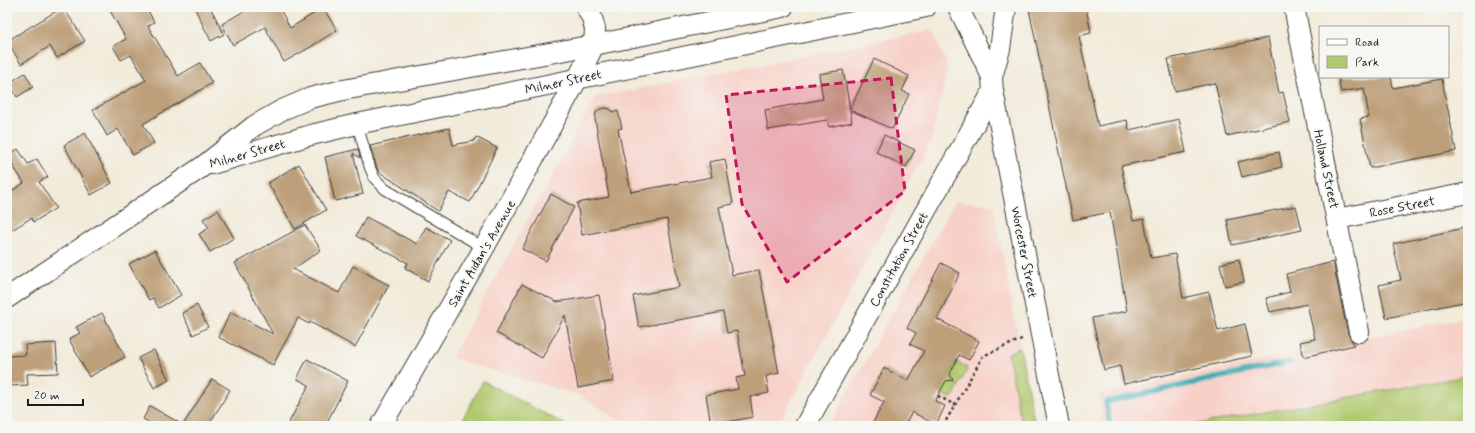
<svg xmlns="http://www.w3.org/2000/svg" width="1475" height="433" viewBox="0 0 1475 433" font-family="Mynerve,sans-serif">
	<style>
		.built { fill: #f7d1c8 }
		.green { fill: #b1c96e; stroke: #667245 }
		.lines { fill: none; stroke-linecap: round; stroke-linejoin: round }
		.stream { stroke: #3cadb5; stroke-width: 5.5 }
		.building { fill: #bd9f79 }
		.lane-casing { stroke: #3c3b38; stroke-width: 12 }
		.street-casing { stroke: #3c3b38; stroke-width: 22 }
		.path { stroke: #3c3b38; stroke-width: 2.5; stroke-dasharray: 3 3; stroke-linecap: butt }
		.lane { stroke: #fff; stroke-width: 10 }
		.street { stroke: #fff; stroke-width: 20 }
		.marked { fill: #c2185b; fill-opacity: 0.2; stroke: #c2185b; stroke-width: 3; stroke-dasharray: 8 5; stroke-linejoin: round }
		.labels { text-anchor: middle; stroke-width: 3.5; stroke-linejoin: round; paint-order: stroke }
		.street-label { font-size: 13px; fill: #1c1c1c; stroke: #f6f6f2 }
	</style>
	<rect width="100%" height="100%" fill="#f6f6f2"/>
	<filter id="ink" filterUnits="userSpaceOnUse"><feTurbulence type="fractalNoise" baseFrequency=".025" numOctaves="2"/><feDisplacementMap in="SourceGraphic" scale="8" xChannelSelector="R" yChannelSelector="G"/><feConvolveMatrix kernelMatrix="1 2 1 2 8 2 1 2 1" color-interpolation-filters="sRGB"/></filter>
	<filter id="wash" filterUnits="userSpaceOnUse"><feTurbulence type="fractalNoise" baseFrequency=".012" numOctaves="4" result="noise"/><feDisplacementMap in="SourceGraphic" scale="16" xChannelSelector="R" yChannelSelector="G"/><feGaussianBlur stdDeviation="0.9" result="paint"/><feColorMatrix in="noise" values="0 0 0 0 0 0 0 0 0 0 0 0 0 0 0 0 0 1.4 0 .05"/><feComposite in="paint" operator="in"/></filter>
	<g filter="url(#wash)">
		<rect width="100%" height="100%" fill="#f2ebda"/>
		<!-- built -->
		<g class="built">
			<polygon points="933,30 948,67 931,141 778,426 628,426 579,395 451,358 596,97"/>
			<polygon points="955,201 993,204 1035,426 829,426"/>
			<polygon points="1468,317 1468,426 1103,426 1098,395"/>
		</g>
		<!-- green -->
		<g class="green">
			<polygon points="1020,348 1035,426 1022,426 1008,353"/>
			<polygon points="956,362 966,367 967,370 953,397 950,398 940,393 946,381 948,381 950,374"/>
			<polygon points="1468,376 1468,426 1187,426"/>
			<polygon points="483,381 568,426 459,426"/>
		</g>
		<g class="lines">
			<!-- stream -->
			<polyline class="stream" points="1110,426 1106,402 1290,362"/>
		</g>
		<g id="blocks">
			<!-- building -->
			<g class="building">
				<polygon points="63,7 85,41 57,58 50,46 21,64 7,41"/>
				<polygon points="108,7 146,7 154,22 148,26 178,76 200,63 212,83 143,124 154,143 133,155 118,129 107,136 93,110 146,80 131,55 121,60 113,46 126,39"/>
				<polygon points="194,7 210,7 224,34 211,41"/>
				<polygon points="251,7 279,7 290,28 323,8 337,30 309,48 284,62 265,27 233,45 222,24"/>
				<polygon points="1038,7 1086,7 1091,33 1079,36 1098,126 1127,120 1129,130 1179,119 1186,152 1121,166 1133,221 1144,219 1151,258 1175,254 1183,298 1209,292 1218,331 1245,324 1252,356 1124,384 1120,366 1104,370 1092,318 1127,311 1110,212 1073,220 1029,9"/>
				<polygon points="1268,38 1279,93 1283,92 1290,122 1227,136 1215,83 1175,91 1168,59"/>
				<polygon points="874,59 909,76 902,91 909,94 892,129 850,110 852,122 829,127 827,120 768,130 765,110 823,99 819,74 843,70 850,109"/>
				<polygon points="25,73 33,87 17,97 9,83"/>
				<polygon points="1338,77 1391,77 1393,88 1442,79 1456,151 1370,168 1360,119 1369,117 1364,88 1341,92"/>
				<polygon points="606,108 610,109 613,112 618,111 622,128 618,129 631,192 712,177 709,162 725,159 733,204 719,207 732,275 759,270 779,373 766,376 769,393 750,397 753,417 711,425 706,395 738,389 736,378 745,376 737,331 727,333 723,312 639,327 633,296 679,287 667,219 582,235 577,203 609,197 595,119 596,112 600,109"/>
				<polygon points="449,128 453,145 474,141 476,137 497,148 470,202 449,192 438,211 378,171 370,146"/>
				<polygon points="85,133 112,183 91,195 64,145"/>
				<polygon points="884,135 915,150 906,167 876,152"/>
				<polygon points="18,149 28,164 37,159 48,177 39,182 56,208 34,222 31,218 7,233 7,194 24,183 7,156"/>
				<polygon points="358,149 360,158 353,153 363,194 335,201 325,157"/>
				<polygon points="1279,152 1282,167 1242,177 1238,162"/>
				<polygon points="299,164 326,210 295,229 268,183"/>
				<polygon points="551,194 574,207 546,261 522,249"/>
				<polygon points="1296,206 1302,230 1232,245 1227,220"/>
				<polygon points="218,210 234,238 210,252 199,234 209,228 203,219"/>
				<polygon points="366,217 417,244 426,227 450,240 428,281 405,268 408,263 356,236"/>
				<polygon points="305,225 321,250 293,269 339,293 353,266 389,285 355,347 310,322 309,324 298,318 273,365 218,337 231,312 273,334 235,263"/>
				<polygon points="1468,227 1468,301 1386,318 1379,285 1401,280 1393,244"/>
				<polygon points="155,250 181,295 159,308 153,298 149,300 129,264"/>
				<polygon points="1239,259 1244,282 1225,286 1220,264"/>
				<polygon points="1333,262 1348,334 1354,345 1304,357 1300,342 1315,339 1307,304 1270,312 1266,298 1290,292 1286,274"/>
				<polygon points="941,263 960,273 937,319 979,341 969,360 959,355 950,374 953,380 946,381 935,401 945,406 936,425 912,412 904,426 871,426 884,402 870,395 884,368 908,381 924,351 910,344 916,333 907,328"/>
				<polygon points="522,284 557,302 599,295 614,381 578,388 565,315 542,358 496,333"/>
				<polygon points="197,305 208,327 193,335 182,313"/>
				<polygon points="102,313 125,357 89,377 69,339 80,333 76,327"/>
				<polygon points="56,343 58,373 27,374 28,385 10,386 9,356 26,355 25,345"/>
				<polygon points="154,350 169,380 154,388 138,358"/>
				<polygon points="307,359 348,381 325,426 287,426 309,385 297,379"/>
				<polygon points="212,379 230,390 208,426 156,426 143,419 150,406 183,425"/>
			</g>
		</g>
	</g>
	<g filter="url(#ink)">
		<use href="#blocks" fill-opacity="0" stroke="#3c3b38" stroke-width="1"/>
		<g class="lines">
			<!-- lane casing -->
			<g class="lane-casing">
				<polyline id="lane" points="357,124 370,168 375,179 385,189 484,248"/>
			</g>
			<!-- street casing -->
			<g class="street-casing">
				<g id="street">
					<polyline points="958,7 992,77"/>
					<polyline points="1006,7 1000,49 992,77 993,91 1059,426"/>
					<polyline points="1294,7 1359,332"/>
					<polyline points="212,164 311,135 357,124 926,7"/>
					<polyline points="1337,219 1468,193"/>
					<polyline points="7,298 202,167 254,126 282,110 310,98 343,90 594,45 783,7"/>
					<polyline points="381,426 484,248 578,78 594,45 595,29 592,18 586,7"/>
					<polyline points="805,426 993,91"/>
				</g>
			</g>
			<!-- path -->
			<g class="path">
				<polyline points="938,396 955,405"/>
				<polyline points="943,426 983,356 1024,338"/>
			</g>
			<!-- lane -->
			<use href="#lane" class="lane"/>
			<!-- street -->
			<use href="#street" class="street"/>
		</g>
	</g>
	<!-- marked area -->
	<path class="marked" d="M891,78l14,113 -118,91 -45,-78 -16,-109z"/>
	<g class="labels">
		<!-- street labels -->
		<g class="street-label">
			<text transform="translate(563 81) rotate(-12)" y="5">Milner Street</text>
			<text transform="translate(247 153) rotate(-16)" y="5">Milner Street</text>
			<text transform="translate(1327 169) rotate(78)" y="5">Holland Street</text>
			<text transform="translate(1402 206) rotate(-11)" y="5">Rose Street</text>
			<text transform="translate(1025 252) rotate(79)" y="5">Worcester Street</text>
			<text transform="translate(481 253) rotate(-60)" y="5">Saint Aidan's Avenue</text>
			<text transform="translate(898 259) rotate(-61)" y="5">Constitution Street</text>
		</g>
	</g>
	<!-- margin -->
	<rect width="1475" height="433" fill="none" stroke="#f6f6f2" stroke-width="24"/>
	<!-- legend -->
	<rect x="1319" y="26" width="130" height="52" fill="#f6f6f2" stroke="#9f9f9c"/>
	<rect x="1327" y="39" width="20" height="6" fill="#ffffff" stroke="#9f9f9c"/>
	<text x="1355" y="46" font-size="12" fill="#1c1c1c">Road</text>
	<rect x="1327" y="56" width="20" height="12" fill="#b1c96e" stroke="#9f9f9c"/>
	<text x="1355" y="66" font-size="12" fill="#1c1c1c">Park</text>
	<!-- scale -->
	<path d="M28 399v6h55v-6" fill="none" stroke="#1c1c1c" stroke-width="2"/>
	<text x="34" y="399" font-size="12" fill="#1c1c1c" stroke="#f6f6f2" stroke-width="3" paint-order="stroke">20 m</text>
</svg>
